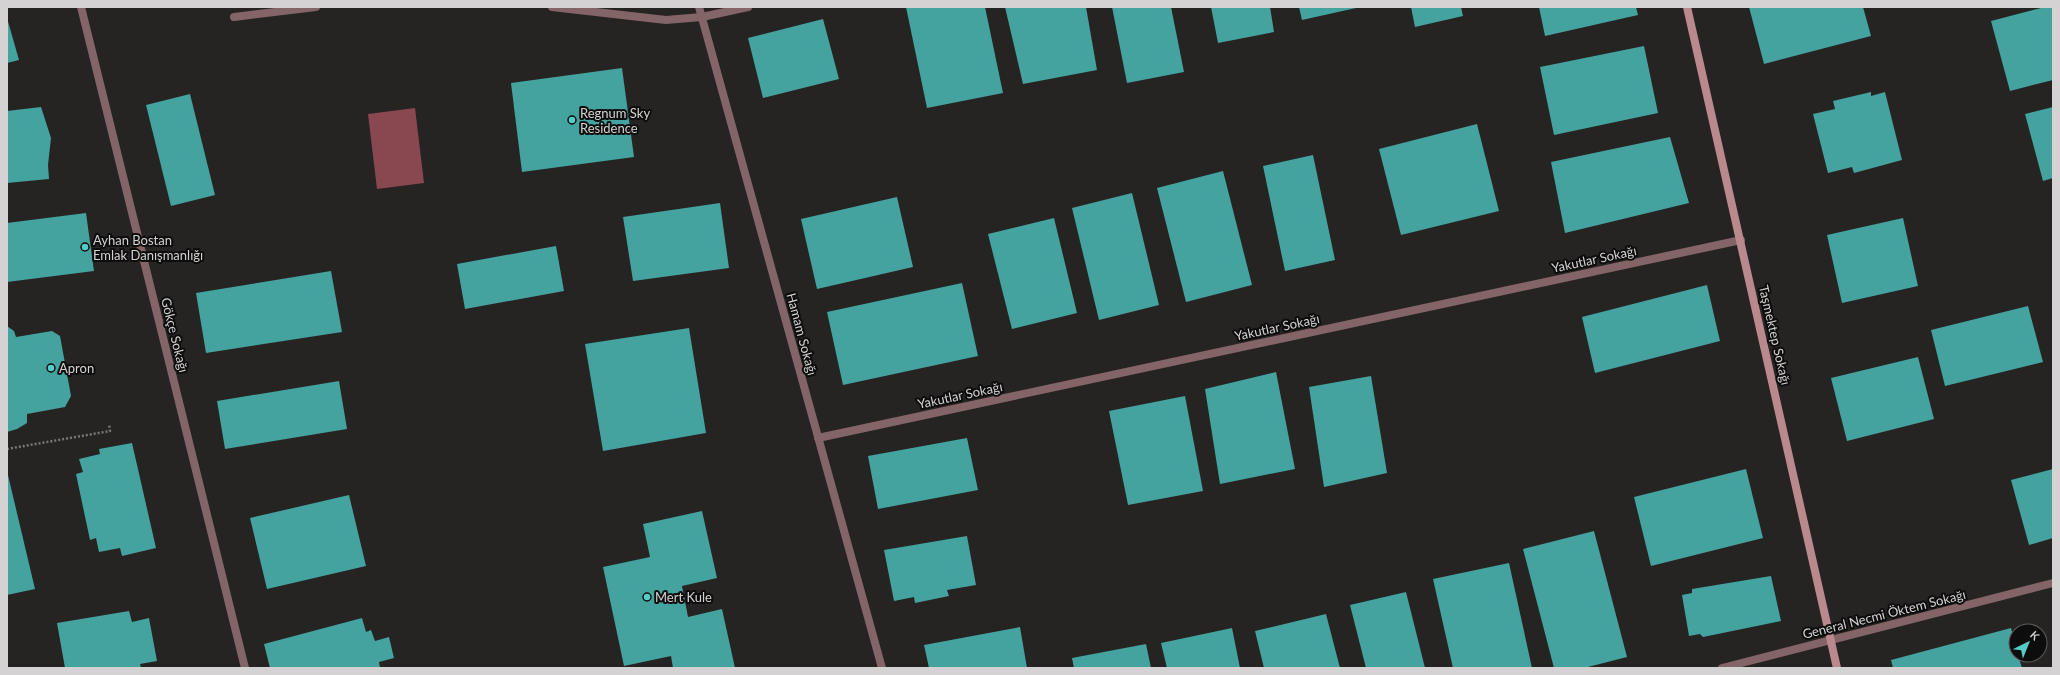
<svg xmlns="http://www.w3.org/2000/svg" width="2060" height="675" viewBox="0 0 2060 675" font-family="Lato,sans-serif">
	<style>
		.water { fill: #894850 }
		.building { fill: #44a39f }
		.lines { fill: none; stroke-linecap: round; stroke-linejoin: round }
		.path { stroke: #7a7777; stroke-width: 2.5; stroke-dasharray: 2 2; stroke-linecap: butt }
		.lane { stroke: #836467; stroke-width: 8 }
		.street { stroke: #836467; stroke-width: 8 }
		.secondary { stroke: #ba898d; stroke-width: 8 }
		.poi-dot { fill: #54cdc8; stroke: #0e0d0d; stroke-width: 1.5 }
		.labels { text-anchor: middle; stroke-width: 4; stroke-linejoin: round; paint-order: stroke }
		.poi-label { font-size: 13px; fill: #d4d2d2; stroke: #0e0d0d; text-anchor: start }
		.street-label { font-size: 13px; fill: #d4d2d2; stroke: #0e0d0d }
	</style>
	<rect width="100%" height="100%" fill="#262323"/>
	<!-- water -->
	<polygon class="water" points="415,108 424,183 377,189 368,114"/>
	<!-- building -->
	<g class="building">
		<polygon points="906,7 985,7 1003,93 927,108"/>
		<polygon points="1005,7 1086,7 1097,70 1023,84"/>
		<polygon points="1112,7 1171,7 1184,72 1127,83"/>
		<polygon points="1211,7 1270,7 1274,32 1218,43"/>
		<polygon points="1299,7 1356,7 1356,8 1302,20"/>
		<polygon points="1411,7 1461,7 1463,16 1415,27"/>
		<polygon points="1539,7 1636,7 1638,15 1545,36"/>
		<polygon points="1749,7 1863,7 1871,36 1764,64"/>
		<polygon points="2045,7 2053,7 2053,80 2010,91 1991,21"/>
		<polygon points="7,18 19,60 7,63"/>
		<polygon points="823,19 839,79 763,98 748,38"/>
		<polygon points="1644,46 1658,113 1554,135 1540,67"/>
		<polygon points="622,68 634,157 522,172 511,83"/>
		<polygon points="1871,92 1871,96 1885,92 1902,160 1854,173 1852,167 1828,173 1813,114 1835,109 1833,101"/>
		<polygon points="190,94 215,195 171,206 146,105"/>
		<polygon points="41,107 51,138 48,165 49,179 7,183 7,111"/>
		<polygon points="2053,107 2053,178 2043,181 2025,114"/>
		<polygon points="1477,124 1499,211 1401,235 1379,149"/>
		<polygon points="1670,137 1689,203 1565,233 1551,162"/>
		<polygon points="1313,155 1335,260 1285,271 1263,166"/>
		<polygon points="1223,171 1252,285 1186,302 1157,188"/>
		<polygon points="1132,193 1159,305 1099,320 1072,208"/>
		<polygon points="897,197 913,267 817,289 801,219"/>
		<polygon points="720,203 729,268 633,281 623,217"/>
		<polygon points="86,213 94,271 7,282 7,223"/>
		<polygon points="1054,218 1077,313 1012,329 988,234"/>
		<polygon points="1903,218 1918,286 1842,303 1827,235"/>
		<polygon points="556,246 564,291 465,309 457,264"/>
		<polygon points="331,271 342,332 206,353 196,293"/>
		<polygon points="962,283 978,356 843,385 827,312"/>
		<polygon points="1707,285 1720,341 1595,373 1582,317"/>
		<polygon points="2028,306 2043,362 1945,386 1931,330"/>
		<polygon points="7,326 14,331 16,337 52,331 60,336 71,396 65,407 27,414 27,423 17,429 7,432"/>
		<polygon points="689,328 706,433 603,451 585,344"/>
		<polygon points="1918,357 1934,419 1847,441 1831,378"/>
		<polygon points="1276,372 1295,469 1220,484 1205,389"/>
		<polygon points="1371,376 1387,473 1324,487 1309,387"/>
		<polygon points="339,381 347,429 225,449 217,401"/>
		<polygon points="1185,396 1203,491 1128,505 1109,411"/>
		<polygon points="967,438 978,490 878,509 868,456"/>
		<polygon points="132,443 156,548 122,556 120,548 99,552 96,538 90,540 76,474 83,472 79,459 100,454 99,449"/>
		<polygon points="1746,469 1763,538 1651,566 1634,497"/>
		<polygon points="2053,469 2053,538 2029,545 2011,480"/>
		<polygon points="7,471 35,589 7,595"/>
		<polygon points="349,495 366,566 267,589 250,518"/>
		<polygon points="702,511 717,578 682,586 688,617 722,609 735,668 673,668 671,656 624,666 603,567 650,557 643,524"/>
		<polygon points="1594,531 1627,657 1584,668 1554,668 1523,549"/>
		<polygon points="967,536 976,585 947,590 949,596 915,603 914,597 894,601 884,550"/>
		<polygon points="1509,563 1532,668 1453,668 1433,579"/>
		<polygon points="1771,576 1781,621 1703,637 1700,634 1689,636 1682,595 1692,593 1692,589"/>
		<polygon points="1406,592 1425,668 1366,668 1350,605"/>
		<polygon points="129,611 132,622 149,618 157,661 140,664 141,668 65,668 57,623"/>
		<polygon points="1326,614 1340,668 1264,668 1255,631"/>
		<polygon points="362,618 366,632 371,630 375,641 389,637 394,658 379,662 380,668 270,668 264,644"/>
		<polygon points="1020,627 1027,668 929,668 924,645"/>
		<polygon points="1232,628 1240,668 1167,668 1161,643"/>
		<polygon points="2011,628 2016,647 2016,655 2018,655 2022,668 1893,668 1891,660"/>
		<polygon points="1146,644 1151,668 1074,668 1072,658"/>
	</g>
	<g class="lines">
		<!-- path -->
		<polyline class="path" points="7,449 110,431 109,424"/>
		<!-- lane -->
		<g class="lane">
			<polyline points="552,7 666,20 702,17"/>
			<polyline points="234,17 316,7"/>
		</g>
		<!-- street -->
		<g class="street">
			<polyline points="81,7 245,668"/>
			<polyline points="699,7 882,668"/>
			<polyline points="702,17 748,7"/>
			<polyline points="818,438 1741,240"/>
			<polyline points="1722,668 2053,583"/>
		</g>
		<!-- secondary -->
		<polyline class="secondary" points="1687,7 1837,668"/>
	</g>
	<!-- markers -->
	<g class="poi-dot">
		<circle cx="572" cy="120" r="4"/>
		<circle cx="85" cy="247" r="4"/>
		<circle cx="51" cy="368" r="4"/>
		<circle cx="647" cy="597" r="4"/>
	</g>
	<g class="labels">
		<!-- poi labels -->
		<g class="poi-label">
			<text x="580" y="118">Regnum Sky<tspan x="580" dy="15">Residence</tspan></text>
			<text x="93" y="245">Ayhan Bostan<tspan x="93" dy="15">Emlak Danışmanlığı</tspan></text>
			<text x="59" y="373">Apron</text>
			<text x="655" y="602">Mert Kule</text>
		</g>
		<!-- street labels -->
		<g class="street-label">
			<text transform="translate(1594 259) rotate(-12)" y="5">Yakutlar Sokağı</text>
			<text transform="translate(1277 327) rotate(-12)" y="5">Yakutlar Sokağı</text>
			<text transform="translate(802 334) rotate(75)" y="5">Hamam Sokağı</text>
			<text transform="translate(175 335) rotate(76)" y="5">Gökçe Sokağı</text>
			<text transform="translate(1775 335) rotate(77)" y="5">Taşmektep Sokağı</text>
			<text transform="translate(960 395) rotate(-12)" y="5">Yakutlar Sokağı</text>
			<text transform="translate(1884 614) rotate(-14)" y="5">General Necmi Öktem Sokağı</text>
		</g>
	</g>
	<!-- border -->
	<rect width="2060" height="675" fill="none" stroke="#d4d2d2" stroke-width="16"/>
	<!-- north arrow -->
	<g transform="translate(2028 643) rotate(43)"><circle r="19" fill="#0e0d0d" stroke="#5d5c5c"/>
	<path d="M0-3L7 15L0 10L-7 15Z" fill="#54cdc8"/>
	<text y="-6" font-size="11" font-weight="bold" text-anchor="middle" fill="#d4d2d2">K</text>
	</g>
</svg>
